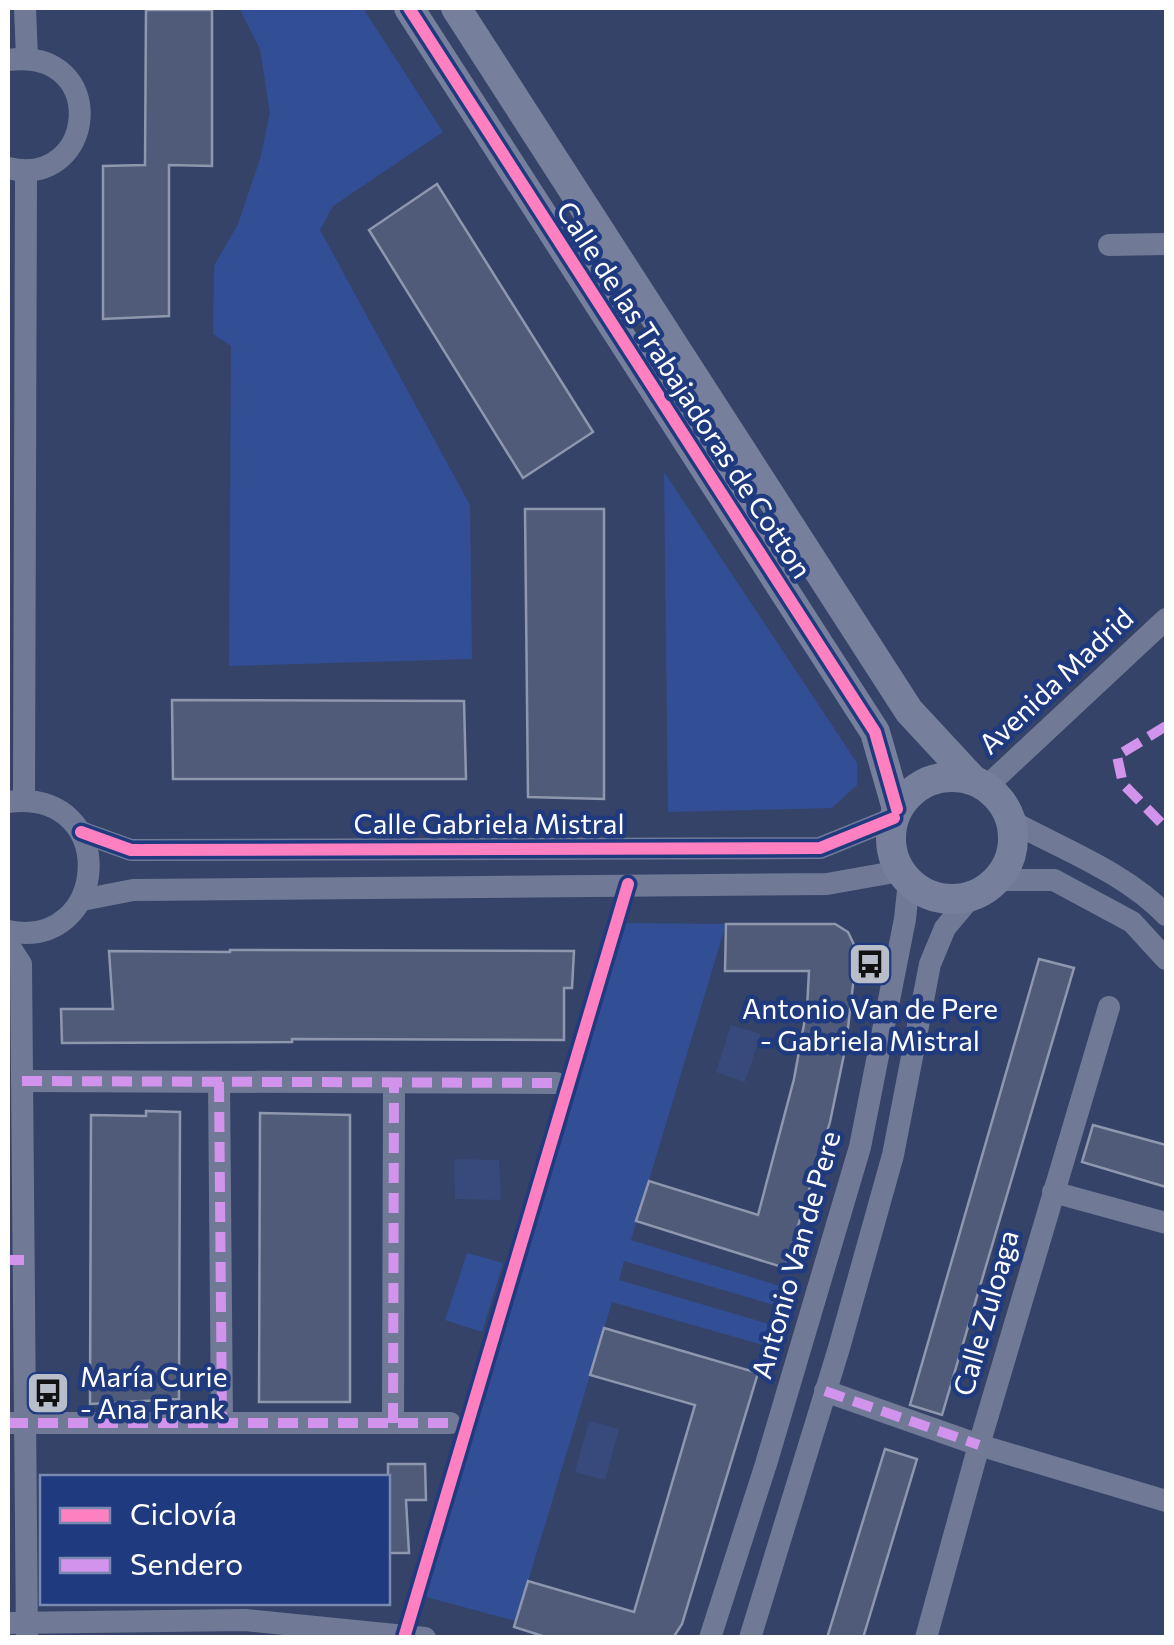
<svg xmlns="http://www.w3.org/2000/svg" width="1174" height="1645" viewBox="0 0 1174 1645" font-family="Commissioner,sans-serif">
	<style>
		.green { fill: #324f95 }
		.water { fill: #374a7b }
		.building { fill: #4f5b78; stroke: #8e97ae; stroke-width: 2.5 }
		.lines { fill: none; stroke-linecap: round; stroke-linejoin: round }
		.street { stroke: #707a97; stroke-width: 22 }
		.secondary { stroke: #767f9b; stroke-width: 30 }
		.quiet { stroke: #d193ec; stroke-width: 10; stroke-dasharray: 20 10; stroke-linecap: butt }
		.cycleway-casing { stroke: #1f3a7e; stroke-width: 19 }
		.cycleway { stroke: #ff80c0; stroke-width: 12 }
		.labels { text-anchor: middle; stroke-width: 9; stroke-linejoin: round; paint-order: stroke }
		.street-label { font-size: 28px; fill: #fff; stroke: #1f3a7e }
		.poi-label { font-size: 28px; fill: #fff; stroke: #1f3a7e }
	</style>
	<rect width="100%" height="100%" fill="#354368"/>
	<!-- green -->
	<g class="green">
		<polygon points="239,8 363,8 443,132 333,206 320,230 470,505 472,659 229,666 231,346 213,334 214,266 238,224 260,159 270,113 260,49"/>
		<polygon points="664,472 857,763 857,785 832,808 668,812"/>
		<polygon points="613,923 726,924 631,1240 780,1286 774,1305 624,1261 619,1280 769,1324 763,1345 612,1302 516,1621 415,1594"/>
		<polygon points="467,1253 503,1263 482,1332 445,1320"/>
	</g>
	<!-- water -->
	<g class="water">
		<polygon points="731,1025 761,1034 745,1082 716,1072"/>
		<polygon points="454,1159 499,1160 501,1200 455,1199"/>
		<polygon points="589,1421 619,1429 605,1480 575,1472"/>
	</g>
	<!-- building -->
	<g class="building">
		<polygon points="146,10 212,10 212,166 169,165 169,316 103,319 103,166 145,165"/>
		<polygon points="437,184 593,432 523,478 369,230"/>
		<polygon points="525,509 604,509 604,799 528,797"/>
		<polygon points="172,700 464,701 466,779 173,779"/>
		<polygon points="726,924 835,924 848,932 857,951 846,1045 830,1122 785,1268 636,1221 649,1181 758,1215 794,1079 807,1008 809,971 725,971"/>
		<polygon points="230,950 574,951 572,988 564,988 564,1040 292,1039 292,1042 62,1043 61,1009 113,1009 109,951 230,952"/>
		<polygon points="1039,959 1074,968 942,1415 910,1405"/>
		<polygon points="146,1111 180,1112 179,1399 90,1404 91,1115 146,1116"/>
		<polygon points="260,1113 350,1115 350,1402 259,1402"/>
		<polygon points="1093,1125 1166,1145 1166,1187 1082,1162"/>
		<polygon points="604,1328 758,1373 682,1624 673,1638 549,1638 514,1627 528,1581 634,1612 695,1405 590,1375"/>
		<polygon points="885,1449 917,1459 863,1638 827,1638"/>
		<polygon points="388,1464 425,1464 426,1500 406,1500 409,1553 388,1553"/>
	</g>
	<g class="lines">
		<!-- street -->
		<g class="street">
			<polyline points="25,8 27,58"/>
			<path d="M8,60c103,-13 88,130 0,108"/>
			<polyline points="1109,245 1166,244"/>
			<polyline points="986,787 1166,619"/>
			<polyline points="24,800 26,172"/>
			<path d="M8,802c114,-14 101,150 0,129"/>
			<path d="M1011,821c53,29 113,51 155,94"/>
			<polyline points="81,832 131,850 820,848 894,818"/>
			<polyline points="997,880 1054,880 1132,922 1166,959"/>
			<polyline points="82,900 133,890 827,884 900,871"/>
			<polyline points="8,944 21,964 27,1638"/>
			<polyline points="22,1081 556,1083"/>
			<polyline points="219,1082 222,1423"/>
			<polyline points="1053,1192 1166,1223"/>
			<polyline points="825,1391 979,1445 1166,1501"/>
			<polyline points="8,1423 450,1423"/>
			<polyline points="393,1423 394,1083"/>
			<polyline points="8,1623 245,1620 425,1638"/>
			<polyline points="710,1638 766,1464 860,1147 905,919 909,881"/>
			<polyline points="750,1638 839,1348 893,1155 930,964 945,928 971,897"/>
			<polyline points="926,1638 979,1445 1109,1007"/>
		</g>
		<!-- secondary -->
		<g class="secondary">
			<polyline points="409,8 875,732 897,809"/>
			<polyline points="456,8 909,711 973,780"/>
			<circle cx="952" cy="838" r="61"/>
		</g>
		<!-- quiet -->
		<g class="quiet">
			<polyline points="1166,726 1117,756 1123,784 1166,828"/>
			<polyline points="22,1081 556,1083"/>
			<polyline points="219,1082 222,1423"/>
			<polyline points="8,1260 24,1260"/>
			<polyline points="825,1391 979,1445"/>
			<polyline points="8,1423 450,1423"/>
			<polyline points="393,1423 394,1083"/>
		</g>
		<!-- cycleway casing -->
		<g class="cycleway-casing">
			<g id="cycleway">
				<polyline points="409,8 875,732 897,809"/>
				<polyline points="81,832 131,850 820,848 894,818"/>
				<polyline points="404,1638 628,884"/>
			</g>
		</g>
		<!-- cycleway -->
		<use href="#cycleway" class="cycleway"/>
	</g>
	<!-- icons -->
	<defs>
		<g id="bus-square" transform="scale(2.25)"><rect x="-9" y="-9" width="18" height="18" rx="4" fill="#b8bdca" stroke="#1f3a7e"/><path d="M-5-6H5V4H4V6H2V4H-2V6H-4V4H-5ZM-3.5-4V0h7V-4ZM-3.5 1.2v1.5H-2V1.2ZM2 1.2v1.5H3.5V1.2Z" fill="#111"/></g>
	</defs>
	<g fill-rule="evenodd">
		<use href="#bus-square" x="870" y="964"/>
		<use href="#bus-square" x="48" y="1393"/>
	</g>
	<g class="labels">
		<!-- street labels -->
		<g class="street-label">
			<text transform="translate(684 390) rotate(57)" y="10">Calle de las Trabajadoras de Cotton</text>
			<text transform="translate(1056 681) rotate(-43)" y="10">Avenida Madrid</text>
			<text x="489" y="834">Calle Gabriela Mistral</text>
			<text transform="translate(796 1255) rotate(-74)" y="10">Antonio Van de Pere</text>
			<text transform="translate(986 1313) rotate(-74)" y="10">Calle Zuloaga</text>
		</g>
		<!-- poi labels -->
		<g class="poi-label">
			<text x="870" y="1019">Antonio Van de Pere<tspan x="870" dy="32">- Gabriela Mistral</tspan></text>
			<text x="80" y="1387" text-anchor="start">María Curie<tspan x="80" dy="32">- Ana Frank</tspan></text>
		</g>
	</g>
	<!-- border -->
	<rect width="1174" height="1645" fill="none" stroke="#ffffff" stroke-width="20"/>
	<!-- legend -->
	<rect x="40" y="1475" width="350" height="130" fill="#1f3a7e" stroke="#7989b2" stroke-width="2.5"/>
	<rect x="60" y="1508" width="50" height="15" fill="#ff80c0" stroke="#7989b2" stroke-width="2.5"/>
	<text x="130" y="1525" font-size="30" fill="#ffffff">Ciclovía</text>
	<rect x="60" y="1558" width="50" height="15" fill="#d193ec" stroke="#7989b2" stroke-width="2.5"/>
	<text x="130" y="1575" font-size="30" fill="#ffffff">Sendero</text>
</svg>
